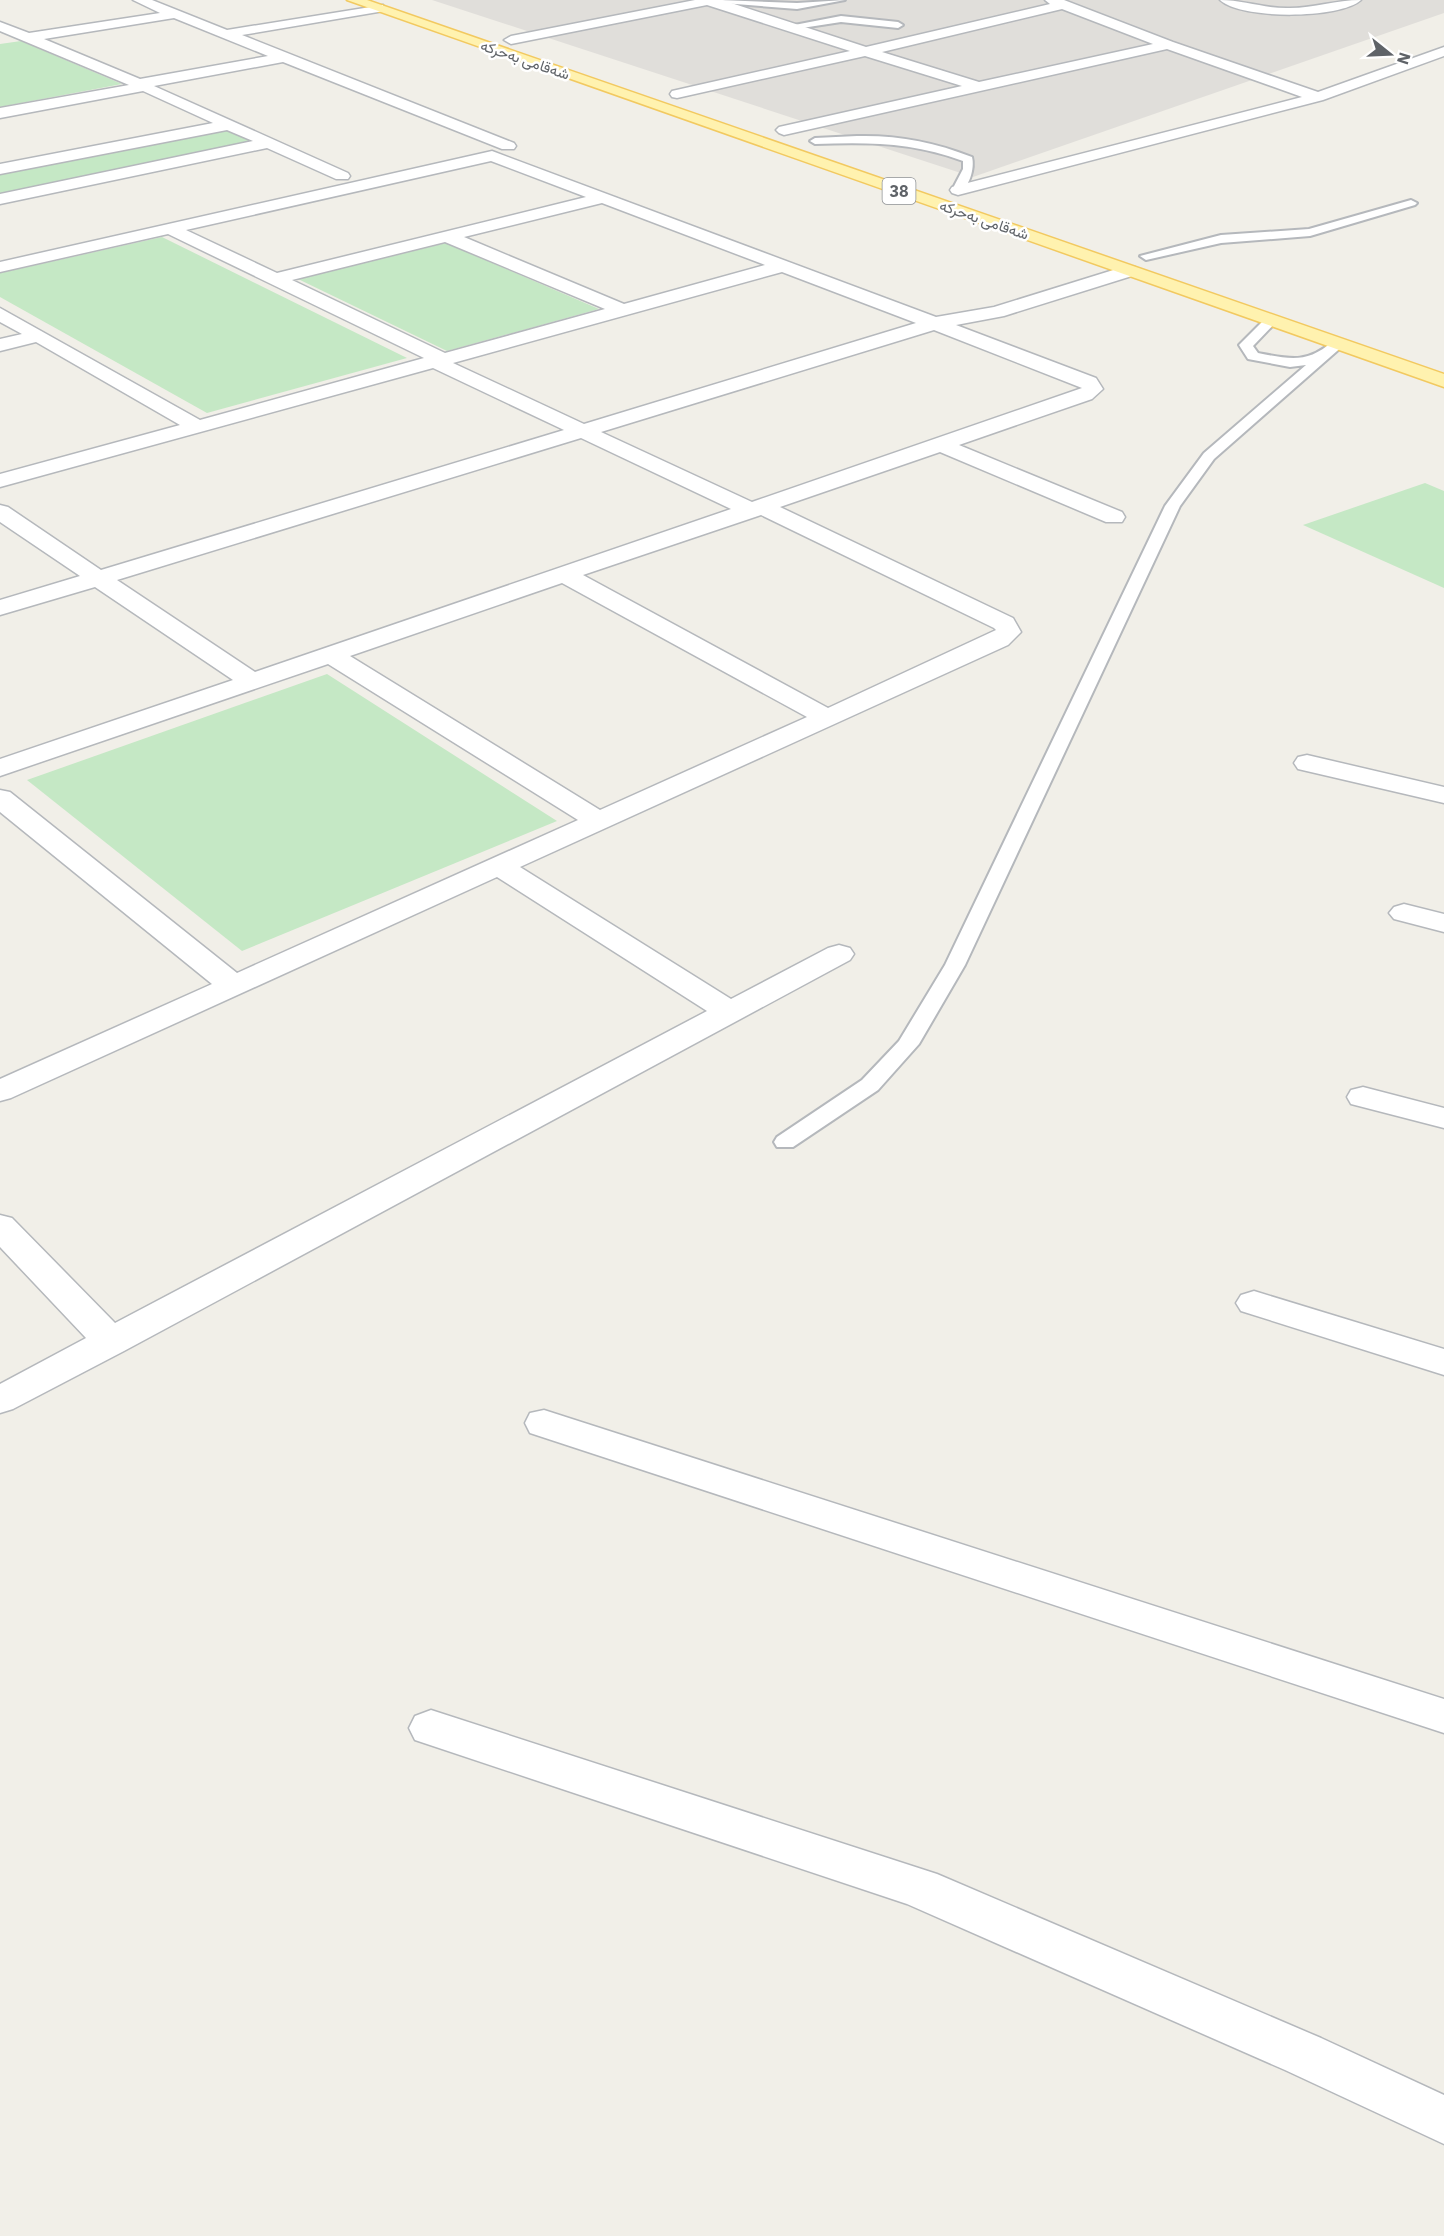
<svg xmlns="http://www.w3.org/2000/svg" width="1444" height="2236" viewBox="0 0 1444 2236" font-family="'IBM Plex Sans',Vazirmatn,sans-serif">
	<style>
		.industrial { fill: #e0deda }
		.green { fill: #c5e8c5 }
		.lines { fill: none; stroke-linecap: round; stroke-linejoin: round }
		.lane-casing { stroke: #b5b8bc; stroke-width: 4 }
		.street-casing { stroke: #b5b8bc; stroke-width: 3 }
		.primary-casing { stroke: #f2c960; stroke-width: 3 }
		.lane { fill: #fff; fill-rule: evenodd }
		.street { fill: #fff; fill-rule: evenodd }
		.primary { fill: #fff2af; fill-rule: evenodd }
		.labels { text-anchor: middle; stroke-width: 5; stroke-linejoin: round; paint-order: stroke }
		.far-street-label { font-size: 15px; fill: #5f6368; stroke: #fff }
		.shield { fill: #fff; stroke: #8f9295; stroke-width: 1.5 }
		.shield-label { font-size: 16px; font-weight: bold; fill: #5f6368 }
	</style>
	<rect width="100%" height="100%" fill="#f1efe8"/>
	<!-- industrial -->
	<polygon class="industrial" points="432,0 1444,0 1444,13 973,177"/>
	<!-- green -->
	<g class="green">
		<polygon points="21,41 122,84 0,107 0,44"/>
		<polygon points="227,129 258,142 0,195 0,174"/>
		<polygon points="162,237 407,358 207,413 0,297 0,273"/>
		<polygon points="446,243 599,309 447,351 298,279"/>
		<polygon points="1425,483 1444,491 1444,588 1303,525"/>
		<polygon points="327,674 557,821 242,951 27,780"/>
	</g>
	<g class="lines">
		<!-- lane casing -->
		<g class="lane-casing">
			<g id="lane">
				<polygon points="719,0 797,3 845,0 797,9 723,3"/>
				<polygon points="841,16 898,22 903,25 898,28 841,22 789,30 784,27"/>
				<path d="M857,136c41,-1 77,6 115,21 3,11 -3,32 -14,36l-6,-3 11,-21v-8c-50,-19 -96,-19 -148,-17l-5,-3 5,-3z"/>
				<polygon points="1411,200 1417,203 1415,205 1310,236 1221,243 1146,260 1140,256 1221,235 1309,229"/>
				<path d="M1271,317l6,4 -24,25 5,7c32,6 49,11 75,-12h10l2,3 -131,115 -34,47 -215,459 -46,79 -41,46 -85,57h-16l-3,-5 3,-5 85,-57 37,-39 46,-76 220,-459 39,-53 102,-88 -16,2 -42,-8 -9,-14 27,-27z"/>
			</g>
		</g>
		<!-- street casing -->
		<g class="street-casing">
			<g id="street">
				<path d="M133,0h19l75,30 156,-25v6l-5,1 -136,23 272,108 2,3 -2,3h-12l-219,-87 -129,24 194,87 2,3 -2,3h-12l-69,-31 -267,56v-10l253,-53 -26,-11 -227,44v-10l213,-41 -70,-32 -143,27v-10l129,-23 -129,-54v-9l29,11 131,-20zM174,18l94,38 -128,23 -96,-40z"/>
				<path d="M695,0h27l144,47 184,-43 -5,-4h19l109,42 145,50 126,-45v9l-121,44 -365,95 -6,-2 -2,-3 2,-3 350,-90 -135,-48 -383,86 -5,-2 -3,-3 3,-3 183,-41 -97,-30 -188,42 -5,-1 -2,-3 2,-3 178,-40 -143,-46 -196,39 -7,-4 7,-4zM1062,9l91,35 -174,38 -97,-30z"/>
				<path d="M1220,0c24,0 46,9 70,8 24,0 46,-8 71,-8 -20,19 -120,20 -141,0z"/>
				<path d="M492,151l444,166 58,-10 129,-40h12l3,4 -3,4 -131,41 -48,9 140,53 7,11 -11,10 -133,46 163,67 3,5 -3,5h-16l-166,-70 -160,55 233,111 8,14 -13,13 -488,222 211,132 97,-51 11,-3 11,3 4,6 -4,6 -726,391 -111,58 -13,4v-29l86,-46 -86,-91v-32l12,3 103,105 592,-312 -210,-134 -486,221 -11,3v-22l212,-95 -212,-172v-22l10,2 227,181 341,-153 -250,-156 -328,112v-17l233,-79 -138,-93 -95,28v-15l80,-24 -80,-54v-17l8,2 93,63 463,-140 -131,-62 -433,119v-13l180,-49 -144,-83 -36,9v-12l22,-5 -22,-12v-14l200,112 224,-62 -256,-124 -168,38v-10zM491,161l95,36 -309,76 -91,-43zM602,203l163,62 -141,39 -160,-67zM445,242l160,67 -160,44 -153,-73zM782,272l134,51 -332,101 -131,-61zM934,330l148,58 -330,114 -151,-70zM581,438l150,71 -476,163 -138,-92zM761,515l233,113 2,2 -168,78 -245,-133zM562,583l245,134 -207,93 -250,-154z"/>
				<polygon points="1307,755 1444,787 1444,803 1298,769 1294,763 1298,757"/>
				<polygon points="1404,904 1444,914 1444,932 1394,919 1389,913 1394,907"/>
				<polygon points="1363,1087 1444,1108 1444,1128 1351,1104 1347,1097 1351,1090"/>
				<polygon points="1254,1291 1444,1349 1444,1375 1241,1311 1236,1303 1241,1295"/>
				<polygon points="544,1410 1444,1699 1444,1733 530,1433 525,1423 530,1413"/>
				<polygon points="431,1710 937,1874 1321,2038 1444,2095 1444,2144 1285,2070 907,1904 415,1740 409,1728 415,1716"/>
			</g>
		</g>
		<!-- primary casing -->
		<g class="primary-casing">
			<polygon id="primary" points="347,0 367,0 1444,374 1444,387"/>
		</g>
		<!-- lane -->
		<use href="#lane" class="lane"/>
		<!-- street -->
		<use href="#street" class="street"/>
		<!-- primary -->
		<use href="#primary" class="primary"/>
	</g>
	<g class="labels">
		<!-- far-street labels -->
		<g class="far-street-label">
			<text transform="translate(525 60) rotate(19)" y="5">شەقامی بەحرکە</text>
			<text transform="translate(984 220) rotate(19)" y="5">شەقامی بەحرکە</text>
		</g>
		<!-- shield labels -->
		<rect class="shield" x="882.5" y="178" width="33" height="26" rx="4.5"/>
		<g class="shield-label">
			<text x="899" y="197">38</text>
		</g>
	</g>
	<!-- north arrow -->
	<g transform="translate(1390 54) rotate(108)" stroke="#ffffff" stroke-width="4.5" paint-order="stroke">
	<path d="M0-4.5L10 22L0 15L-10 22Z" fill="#5f6368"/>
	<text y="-9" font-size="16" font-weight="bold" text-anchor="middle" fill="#5f6368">N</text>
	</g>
</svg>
